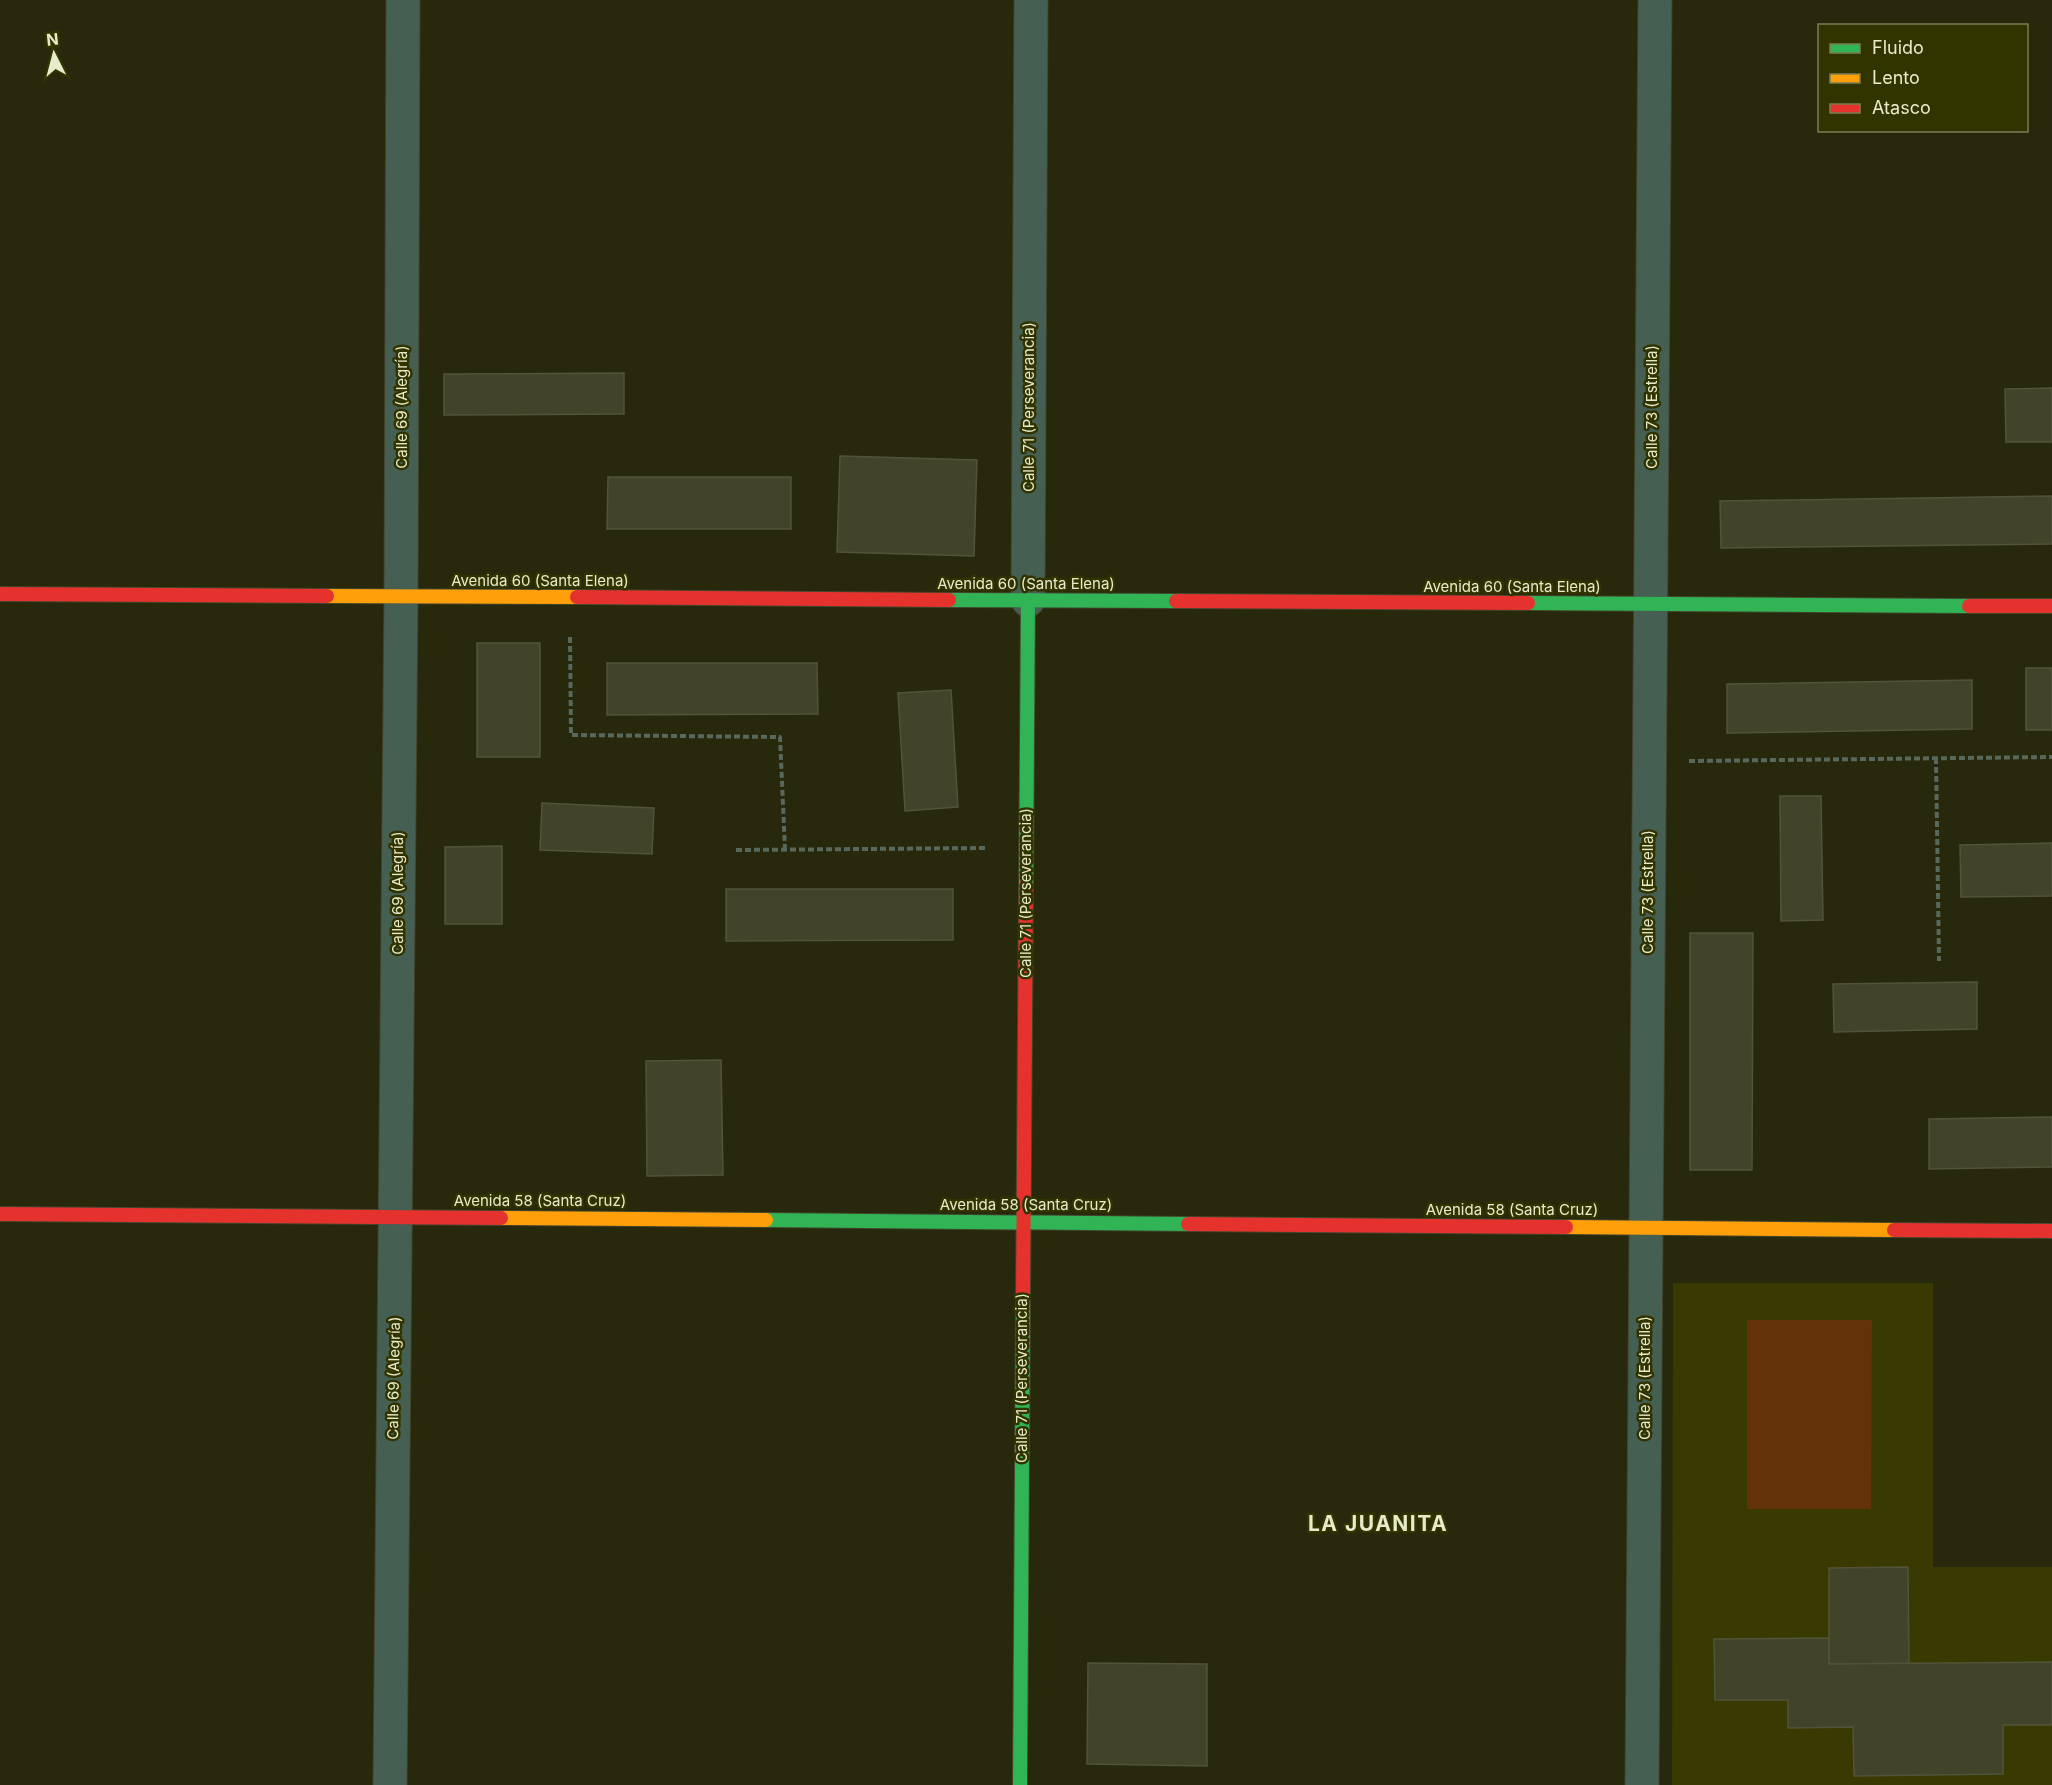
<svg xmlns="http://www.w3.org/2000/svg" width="2052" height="1785" viewBox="0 0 2052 1785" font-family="Inter,sans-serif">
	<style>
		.built { fill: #383a02 }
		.green { fill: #633208 }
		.building { fill: #424429; stroke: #525439; stroke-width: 1.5 }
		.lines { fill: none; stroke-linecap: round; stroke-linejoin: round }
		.street-casing { stroke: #43452d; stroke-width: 35 }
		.fast-casing { stroke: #43452d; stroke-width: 16 }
		.slow-casing { stroke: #43452d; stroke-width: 16 }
		.jam-casing { stroke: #43452d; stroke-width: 16 }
		.path { stroke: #58685b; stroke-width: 4; stroke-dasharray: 6 3; stroke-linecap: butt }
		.street { stroke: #465f53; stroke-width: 33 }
		.fast { stroke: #30b455; stroke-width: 14 }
		.slow { stroke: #ff9f0a; stroke-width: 14 }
		.jam { stroke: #e5322d; stroke-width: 14 }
		.labels { text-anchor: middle; stroke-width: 5; stroke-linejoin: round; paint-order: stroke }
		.street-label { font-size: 15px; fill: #e8ebca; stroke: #323400 }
		.district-label { font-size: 21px; font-weight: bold; letter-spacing: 1.5px; fill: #e8ebca; stroke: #323400 }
	</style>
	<rect width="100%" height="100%" fill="#27280c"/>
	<!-- built -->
	<polygon class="built" points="1673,1283 1933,1283 1933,1567 2052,1567 2052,1785 1672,1785"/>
	<!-- green -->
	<polygon class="green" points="1747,1320 1872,1320 1871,1509 1747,1509"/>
	<!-- building -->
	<g class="building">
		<polygon points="624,373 624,414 444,415 444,374"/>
		<polygon points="2052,388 2052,442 2006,442 2005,389"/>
		<polygon points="840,456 977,460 974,556 837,552"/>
		<polygon points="608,477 791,477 791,529 607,529"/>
		<polygon points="2052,496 2052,544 1721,548 1720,501"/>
		<rect x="477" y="643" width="63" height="114"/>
		<polygon points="607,663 817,663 818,714 607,715"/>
		<rect x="2026" y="668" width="26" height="62"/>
		<polygon points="1972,680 1972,729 1727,733 1727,684"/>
		<polygon points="951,690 958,807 905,811 898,693"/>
		<polygon points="1780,796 1821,796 1823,920 1781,921"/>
		<polygon points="542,803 654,808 652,854 540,850"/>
		<polygon points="2052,843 2052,896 1961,897 1960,845"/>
		<polygon points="502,846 502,924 445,924 445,847"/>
		<polygon points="726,889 953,889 953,940 726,941"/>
		<polygon points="1690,933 1753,933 1752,1170 1690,1170"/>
		<polygon points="1977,982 1977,1029 1834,1032 1833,984"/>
		<polygon points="721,1060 723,1175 647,1176 646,1061"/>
		<polygon points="2052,1117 2052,1167 1929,1169 1929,1119"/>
		<polygon points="1908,1567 1909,1664 1829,1664 1829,1568"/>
		<polygon points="1829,1638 1829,1664 2052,1662 2052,1725 2003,1725 2003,1774 1854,1776 1853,1727 1788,1728 1788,1700 1715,1700 1714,1639"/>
		<polygon points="1088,1663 1207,1664 1207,1766 1087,1764"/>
	</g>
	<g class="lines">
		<!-- street casing -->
		<g class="street-casing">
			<g id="street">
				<polyline points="1028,600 1031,0"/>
				<polyline points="390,1785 401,597 403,0"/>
				<polyline points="1642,1785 1655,0"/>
			</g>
		</g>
		<!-- fast casing -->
		<g class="fast-casing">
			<g id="fast">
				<polyline points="949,600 1176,601"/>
				<polyline points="1528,603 1969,606"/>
				<polyline points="1026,885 1028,600"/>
				<polyline points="766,1220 1188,1224"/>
				<polyline points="1020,1785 1023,1300"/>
			</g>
		</g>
		<!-- slow casing -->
		<g class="slow-casing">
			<g id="slow">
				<polyline points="327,596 577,597"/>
				<polyline points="501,1218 766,1220"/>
				<polyline points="1566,1227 1894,1230"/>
			</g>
		</g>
		<!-- jam casing -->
		<g class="jam-casing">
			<g id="jam">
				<polyline points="0,594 327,596"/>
				<polyline points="577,597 949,600"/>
				<polyline points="1176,601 1528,603"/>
				<polyline points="1969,606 2052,606"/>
				<polyline points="0,1214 501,1218"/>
				<polyline points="1188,1224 1566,1227"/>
				<polyline points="1894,1230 2052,1231"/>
				<polyline points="1023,1300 1026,885"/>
			</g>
		</g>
		<!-- path -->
		<g class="path">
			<polyline points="570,637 571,735 780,737 785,850"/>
			<polyline points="1936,758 1939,961"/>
			<polyline points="1689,761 2052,757"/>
			<polyline points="736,850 987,848"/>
		</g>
		<!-- street -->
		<use href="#street" class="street"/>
		<!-- fast -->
		<use href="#fast" class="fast"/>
		<!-- slow -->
		<use href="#slow" class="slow"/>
		<!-- jam -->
		<use href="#jam" class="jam"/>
	</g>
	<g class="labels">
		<!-- street labels -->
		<g class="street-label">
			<text transform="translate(402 407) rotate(-90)" y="5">Calle 69 (Alegría)</text>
			<text transform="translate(1029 407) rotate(-90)" y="5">Calle 71 (Perseverancia)</text>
			<text transform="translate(1652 407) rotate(-90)" y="5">Calle 73 (Estrella)</text>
			<text x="540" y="586">Avenida 60 (Santa Elena)</text>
			<text x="1026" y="589">Avenida 60 (Santa Elena)</text>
			<text x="1512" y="592">Avenida 60 (Santa Elena)</text>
			<text transform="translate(1648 892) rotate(-90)" y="5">Calle 73 (Estrella)</text>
			<text transform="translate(398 893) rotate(-90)" y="5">Calle 69 (Alegría)</text>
			<text transform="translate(1026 893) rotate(-90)" y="5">Calle 71 (Perseverancia)</text>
			<text x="540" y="1206">Avenida 58 (Santa Cruz)</text>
			<text x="1026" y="1210">Avenida 58 (Santa Cruz)</text>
			<text x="1512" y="1215">Avenida 58 (Santa Cruz)</text>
			<text transform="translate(394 1378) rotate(-89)" y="5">Calle 69 (Alegría)</text>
			<text transform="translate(1022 1378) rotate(-90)" y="5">Calle 71 (Perseverancia)</text>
			<text transform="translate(1645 1378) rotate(-90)" y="5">Calle 73 (Estrella)</text>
		</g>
		<!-- district labels -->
		<g class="district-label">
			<text x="1378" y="1531">LA JUANITA</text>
		</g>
	</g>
	<!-- legend -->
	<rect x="1818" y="24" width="210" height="108" fill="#323400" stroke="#7b7d51" stroke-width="1.5"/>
	<rect x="1830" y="44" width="30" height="9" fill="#30b455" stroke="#7b7d51" stroke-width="1.5"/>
	<text x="1872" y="54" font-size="18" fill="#e8ebca">Fluido</text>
	<rect x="1830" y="74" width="30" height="9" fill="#ff9f0a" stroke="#7b7d51" stroke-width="1.5"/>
	<text x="1872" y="84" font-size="18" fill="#e8ebca">Lento</text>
	<rect x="1830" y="104" width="30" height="9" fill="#e5322d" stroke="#7b7d51" stroke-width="1.5"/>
	<text x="1872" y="114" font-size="18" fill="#e8ebca">Atasco</text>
	<!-- north arrow -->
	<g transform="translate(54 54) rotate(354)" stroke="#323400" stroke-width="4.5" paint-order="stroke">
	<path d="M0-4.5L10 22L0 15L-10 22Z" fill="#e8ebca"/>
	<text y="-9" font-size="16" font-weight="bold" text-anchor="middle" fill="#e8ebca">N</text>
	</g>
</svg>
